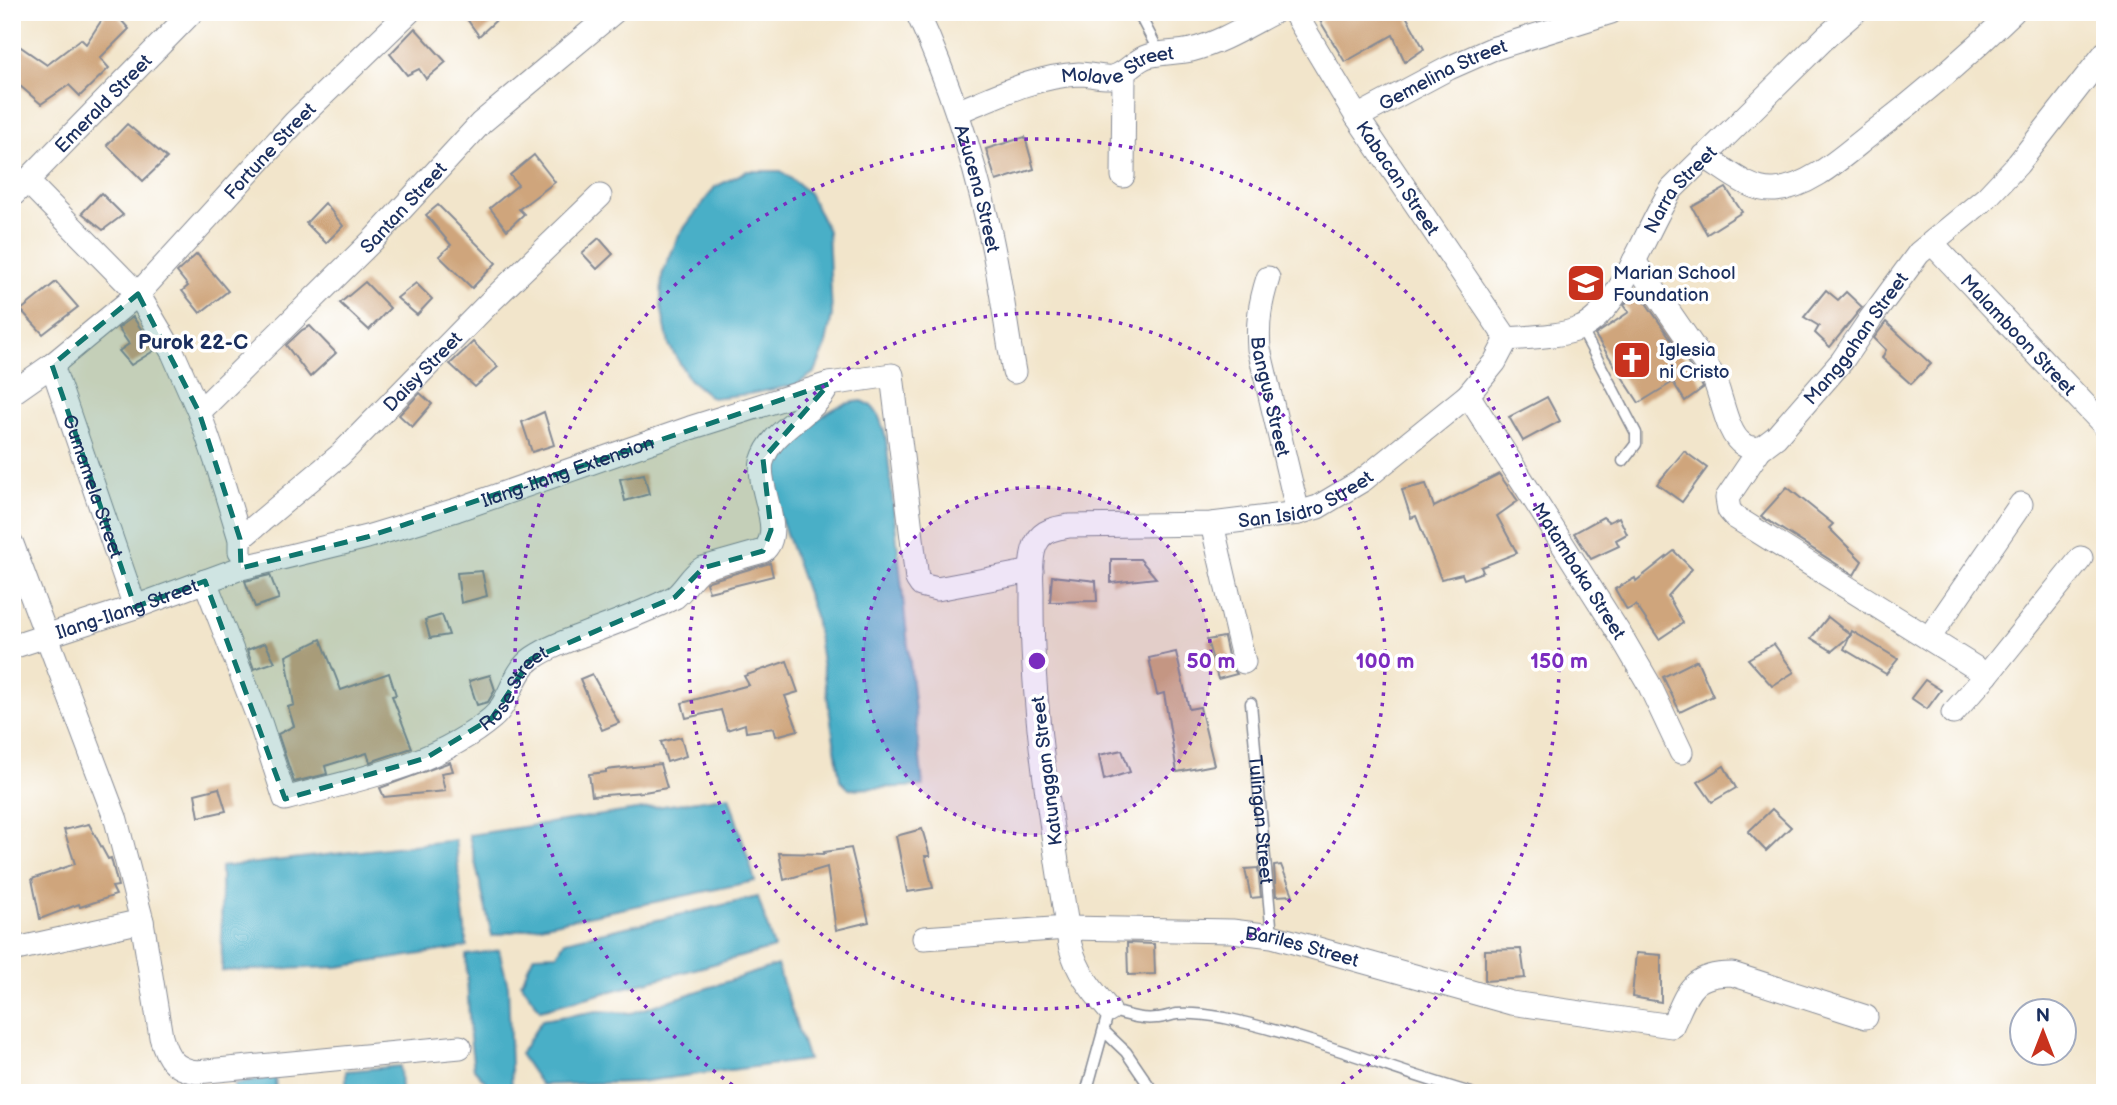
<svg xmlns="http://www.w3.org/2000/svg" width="2117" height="1105" viewBox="0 0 2117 1105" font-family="'Balsamiq Sans',sans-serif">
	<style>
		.water { fill: #48afc7; stroke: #326f92; stroke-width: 2 }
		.building { fill: #cfa57c }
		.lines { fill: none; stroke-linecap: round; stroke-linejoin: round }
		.service-casing { stroke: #868a94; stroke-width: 13 }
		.minor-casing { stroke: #868a94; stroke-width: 25 }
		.service { stroke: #fff; stroke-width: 10 }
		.minor { stroke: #fff; stroke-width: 23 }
		.marked { fill: #0f766e; fill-opacity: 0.2; stroke: #0f766e; stroke-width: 5; stroke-dasharray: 14 9; stroke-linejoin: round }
		.ring { fill: none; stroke: #7b2cbf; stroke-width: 3.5; stroke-dasharray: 3.5 7 }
		.labels { text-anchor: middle; stroke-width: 7; stroke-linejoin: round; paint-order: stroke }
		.street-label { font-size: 19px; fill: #1b2f5e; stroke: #fff }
		.poi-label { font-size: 19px; fill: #1b2f5e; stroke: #fff; text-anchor: start }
		.neighbourhood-label { font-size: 21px; font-weight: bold; fill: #1b2f5e; stroke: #fff }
		.centre { fill: #7b2cbf; stroke: #fff; stroke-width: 3.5 }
		.ring-label { font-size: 21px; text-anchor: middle; font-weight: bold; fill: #7b2cbf; stroke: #fff; stroke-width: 7; stroke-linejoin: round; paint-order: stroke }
	</style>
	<rect width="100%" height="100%" fill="#fff"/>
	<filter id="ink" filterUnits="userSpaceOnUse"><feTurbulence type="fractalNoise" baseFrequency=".0143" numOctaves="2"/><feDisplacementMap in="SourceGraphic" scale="14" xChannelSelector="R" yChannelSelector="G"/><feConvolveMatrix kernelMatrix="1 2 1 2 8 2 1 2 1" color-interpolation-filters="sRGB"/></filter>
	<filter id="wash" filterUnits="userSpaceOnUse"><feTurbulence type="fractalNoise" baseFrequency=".00686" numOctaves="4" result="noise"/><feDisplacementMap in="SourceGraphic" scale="28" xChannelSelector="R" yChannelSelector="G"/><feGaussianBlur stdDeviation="1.57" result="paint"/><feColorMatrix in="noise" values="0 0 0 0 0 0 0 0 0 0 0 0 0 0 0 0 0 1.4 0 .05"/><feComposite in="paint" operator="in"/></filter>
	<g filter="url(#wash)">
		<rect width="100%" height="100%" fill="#f2e5cb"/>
		<!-- water -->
		<g class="water">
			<polygon points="747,171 781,171 809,193 828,231 832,315 825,348 815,372 796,385 749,394 712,398 689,379 669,345 661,306 662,275 679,235 715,187"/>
			<path d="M862,401c17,6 19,21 24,37l37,348 -74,3 -9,-9 -25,-164 -41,-117c-2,-13 -4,-26 3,-38 10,-16 37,-40 53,-50 10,-7 21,-9 32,-10z"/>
			<polygon points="729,796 755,881 492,936 469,835"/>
			<polygon points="455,840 467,947 338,967 222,971 221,867"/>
			<polygon points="758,897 774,948 540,1010 521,983 534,955 557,954 565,941"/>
			<polygon points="499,950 508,986 512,1093 485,1093 485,1081 474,1069 470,1037 466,955"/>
			<polygon points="777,965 808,1060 638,1082 541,1085 520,1054 542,1020 598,1011 632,1013"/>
			<polygon points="400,1066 401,1093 346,1093 346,1071"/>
			<polygon points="275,1077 276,1093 236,1093 234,1084"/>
		</g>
		<g id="blocks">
			<!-- building -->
			<g class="building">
				<polygon points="107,12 114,12 129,29 100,58 109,68 80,96 69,85 41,104 12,79 12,41 47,65 81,39 86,44"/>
				<polygon points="462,12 505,12 479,36"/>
				<polygon points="1338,12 1404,12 1424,49 1405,62 1393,35 1345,62 1320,21"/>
				<polygon points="415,28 446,62 426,79 419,69 407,75 390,54"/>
				<polygon points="127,124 167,158 143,181 107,145"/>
				<polygon points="1025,137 1034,169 996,181 986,149"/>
				<polygon points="534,155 555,182 519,209 524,214 507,230 490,208 518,185 510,175"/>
				<polygon points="1726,188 1742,212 1707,234 1692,207"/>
				<polygon points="101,193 123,215 103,230 82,213"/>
				<polygon points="325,203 343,226 326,243 306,223"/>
				<polygon points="438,205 496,263 472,288 439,256 451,245 426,215"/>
				<polygon points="599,238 613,254 597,269 582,253"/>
				<polygon points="197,254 228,291 200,313 182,291 188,286 177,272"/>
				<polygon points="56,282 78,307 43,334 21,310"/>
				<polygon points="365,282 390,308 369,330 340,303"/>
				<polygon points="416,283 432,299 417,315 397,298"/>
				<polygon points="1637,290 1700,381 1703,388 1685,401 1673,382 1639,403 1595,335 1629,312 1624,305"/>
				<polygon points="1826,290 1838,300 1846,292 1862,307 1830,347 1815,333 1819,326 1804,317"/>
				<polygon points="133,317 155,350 131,365 119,351 129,344 118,328"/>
				<polygon points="1886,322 1931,364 1911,384 1882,358 1886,350 1874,338"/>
				<polygon points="310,326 336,353 310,377 286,345 302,330"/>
				<polygon points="473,342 498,367 475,387 450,364"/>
				<polygon points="420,393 432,404 412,427 399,415"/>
				<polygon points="1547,397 1560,421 1523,441 1509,417"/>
				<polygon points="544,412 554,445 532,452 522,422"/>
				<polygon points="1684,451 1707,468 1682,502 1657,484"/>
				<polygon points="644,474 649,494 625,501 620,479"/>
				<polygon points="1499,474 1518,501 1497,516 1517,553 1481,567 1483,572 1464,579 1462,574 1441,579 1416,516 1411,518 1402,490 1426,484 1434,507"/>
				<polygon points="1787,487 1833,524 1829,528 1862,561 1854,575 1761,516"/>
				<polygon points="1603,517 1609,522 1619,517 1627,534 1616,540 1619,546 1591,559 1574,533"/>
				<polygon points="1674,551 1692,569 1668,596 1683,623 1659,639 1636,605 1627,610 1615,589 1635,578 1636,581"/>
				<polygon points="1111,559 1140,559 1156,578 1111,583"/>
				<polygon points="770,563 773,576 709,592 706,583 709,581"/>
				<polygon points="482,571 487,596 461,603 457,573"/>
				<polygon points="270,575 279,599 255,607 245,581"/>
				<polygon points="1052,576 1096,581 1097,601 1050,602"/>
				<polygon points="442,615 449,635 430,638 425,620"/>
				<polygon points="1828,617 1851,635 1832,651 1811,638"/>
				<polygon points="1852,631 1898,659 1886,674 1844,649"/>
				<polygon points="1224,637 1230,665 1237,674 1218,679 1207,640"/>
				<polygon points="321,639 341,690 389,673 396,695 392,696 412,748 370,762 367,753 325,766 327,774 294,782 278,734 294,726 288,707 294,705 286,656"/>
				<polygon points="265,643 275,662 254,669 247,650"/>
				<polygon points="1774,644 1794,672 1772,686 1748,659"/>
				<polygon points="1176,652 1189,709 1200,707 1214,765 1177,772 1164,693 1157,695 1149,658"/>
				<polygon points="1697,660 1713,696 1680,712 1663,677"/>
				<polygon points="787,661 798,692 785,696 798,730 776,736 774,728 746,732 745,724 727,730 721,710 686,718 682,703 749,685 744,676"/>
				<polygon points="592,674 619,723 602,730 580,679"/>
				<polygon points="490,675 495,690 488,702 477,705 469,681"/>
				<polygon points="1925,680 1941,690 1927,709 1911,698"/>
				<polygon points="681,737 686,756 667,762 661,742"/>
				<polygon points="1122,750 1130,772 1104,780 1099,755"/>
				<polygon points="450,762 453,771 441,773 445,791 384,797 380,788"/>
				<polygon points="660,764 667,788 644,792 592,796 589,774 606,772 606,770"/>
				<polygon points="1724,766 1736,788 1712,802 1698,782"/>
				<polygon points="219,788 226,811 199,817 195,794"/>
				<polygon points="1772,809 1791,827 1766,851 1748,832"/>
				<polygon points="89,824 108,859 111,858 118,886 112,887 116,895 80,907 79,904 40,919 32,879 75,864 64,830"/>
				<polygon points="922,829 930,856 925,856 933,888 907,892 896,836"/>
				<polygon points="851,848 869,922 836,930 827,867 784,880 779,853 825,854 824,852"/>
				<polygon points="1281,865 1293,895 1276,896 1274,866"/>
				<polygon points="1258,868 1261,897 1251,898 1245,869"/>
				<polygon points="1127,943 1154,944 1155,974 1128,975"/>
				<polygon points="1521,949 1525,978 1485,981 1485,950"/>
				<polygon points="1636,953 1661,955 1661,1002 1632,997"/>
			</g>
		</g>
	</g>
	<g filter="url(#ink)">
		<use href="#blocks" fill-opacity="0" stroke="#868a94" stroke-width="2"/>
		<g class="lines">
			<!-- service casing -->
			<g class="service-casing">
				<g id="service">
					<polyline points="1138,12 1160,54"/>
					<polyline points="12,165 27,181"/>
					<polyline points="1581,328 1636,433 1636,444 1623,461"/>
					<path id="s1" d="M1251,703l21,233"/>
					<polyline points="1104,1031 1126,1052 1154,1093"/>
					<path d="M1086,1093l23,-83c15,4 31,10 47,8 7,0 14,-3 21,-4 16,-1 32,1 48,4 83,18 164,51 246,75"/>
				</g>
			</g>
			<!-- minor casing -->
			<g class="minor-casing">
				<g id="minor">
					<path id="s2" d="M917,12c31,68 55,140 71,212 12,49 17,99 26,148"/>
					<path id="s3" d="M1294,12l63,105 150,222"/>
					<path id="s4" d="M957,112c39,-16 79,-36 122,-38 11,0 22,4 33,3 14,-2 22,-17 36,-21 14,-4 29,-3 43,-6 29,-7 56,-24 83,-38"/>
					<path id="s5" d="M1357,117l92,-49 43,-19 119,-37"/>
					<path d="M1704,156c21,13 46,36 71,34 36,-3 69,-35 96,-56 50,-38 97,-78 142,-122"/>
					<polyline points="1123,176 1124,73"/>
					<polyline points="27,181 138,294 173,353 199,412 219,470 240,539 240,551"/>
					<path id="s6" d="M12,196l180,-184"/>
					<path id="s7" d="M1932,243l173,183"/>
					<path d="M1634,261l78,113c10,20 14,61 32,71 4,3 11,3 16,4"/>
					<path id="s8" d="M1268,278c-8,25 -11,45 -9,71l39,164"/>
					<path id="s9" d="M1507,339c24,-2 52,-2 74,-11 40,-18 66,-103 91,-139l155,-153 28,-24"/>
					<path id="s10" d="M52,365l83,242"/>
					<path id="s11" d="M12,393l40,-28 86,-71 157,-172 114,-110"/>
					<path id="s12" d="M1468,395l156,246 25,43 32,68"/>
					<path id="s13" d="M199,412l175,-173 107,-116 133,-111"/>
					<polyline points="1212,524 1244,662"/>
					<path id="s14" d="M240,539l100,-84 150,-153 110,-106"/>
					<path d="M12,544l104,276 26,101 19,116c6,21 13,32 36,35l263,-25"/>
					<path id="s15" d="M205,581l56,144 24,74c71,-20 149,-32 207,-81 19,-16 20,-46 41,-60 19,-13 42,-20 63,-28 27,-10 53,-20 79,-33 11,-9 16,-22 28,-29l60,-17c23,-19 -7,-64 -1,-89 10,-35 53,-46 67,-78"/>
					<polyline points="1929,638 2021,504"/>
					<path id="s16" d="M12,647l123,-40 106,-39 126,-31 89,-27 234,-82 139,-44 63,-9 25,204 4,6 16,4 95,-18"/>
					<path id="s17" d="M1987,675l-252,-158 -6,-7 -2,-12 33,-49 16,-12 66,-76 29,-43 48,-65 67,-55 32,-34 87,-111"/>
					<polyline points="1953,713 1987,675 2081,558"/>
					<path id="s18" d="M924,938l143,-10 165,3 40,5 239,67 161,23c16,-34 18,-52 60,-52l134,43"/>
					<polyline points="12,950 142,921"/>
					<path id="s19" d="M1109,1010c-18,-21 -32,-38 -39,-65 -18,-116 -39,-233 -38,-350 0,-16 -3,-40 5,-53 6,-12 20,-14 32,-16l143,-2 86,-11 20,-6 45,-27 105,-85 27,-33 12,-23"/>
				</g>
			</g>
			<!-- service -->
			<use href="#service" class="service"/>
			<!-- minor -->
			<use href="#minor" class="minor"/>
		</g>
	</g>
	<!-- marked area -->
	<path class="marked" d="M138,294l61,118 41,127 1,29 126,-31 462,-153 -66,75 8,71 -8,21 -60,17 -28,29 -144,62 -39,59 -66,40 -141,41 -80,-218 -70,26 -83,-242z"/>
	<!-- distance rings -->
	<circle cx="1037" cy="661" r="174" fill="#7b2cbf" fill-opacity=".12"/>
	<g class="ring">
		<circle cx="1037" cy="661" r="174"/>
		<circle cx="1037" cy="661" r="348"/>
		<path d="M741 1091A522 522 0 1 1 1333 1091"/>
	</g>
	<!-- icons -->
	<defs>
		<g id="school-square" transform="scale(2.0125)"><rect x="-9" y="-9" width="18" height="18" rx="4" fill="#c8321e" stroke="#fff"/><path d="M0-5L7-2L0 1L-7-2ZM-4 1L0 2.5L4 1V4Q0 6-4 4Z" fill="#fff"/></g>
		<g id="church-square" transform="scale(2.0125)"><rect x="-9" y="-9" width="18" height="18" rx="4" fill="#c8321e" stroke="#fff"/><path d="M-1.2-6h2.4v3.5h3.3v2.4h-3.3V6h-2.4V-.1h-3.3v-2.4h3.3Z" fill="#fff"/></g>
	</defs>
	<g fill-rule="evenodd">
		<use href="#school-square" x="1586" y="283"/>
		<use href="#church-square" x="1632" y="360"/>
	</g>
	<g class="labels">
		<!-- street labels -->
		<g class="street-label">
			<text dy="7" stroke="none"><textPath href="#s4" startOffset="170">Molave Street</textPath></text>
			<text dy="7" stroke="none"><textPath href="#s5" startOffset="96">Gemelina Street</textPath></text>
			<text dy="7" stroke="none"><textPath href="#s6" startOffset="130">Emerald Street</textPath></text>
			<text dy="7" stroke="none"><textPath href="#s11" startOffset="355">Fortune Street</textPath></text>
			<text dy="7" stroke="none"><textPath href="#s3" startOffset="196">Kabacan Street</textPath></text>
			<text dy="7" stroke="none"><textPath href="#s2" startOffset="187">Azucena Street</textPath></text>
			<text dy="7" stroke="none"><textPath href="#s9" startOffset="248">Narra Street</textPath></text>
			<text dy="7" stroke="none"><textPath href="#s13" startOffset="289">Santan Street</textPath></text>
			<text dy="7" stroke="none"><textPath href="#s7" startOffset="126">Malamboon Street</textPath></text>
			<text dy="7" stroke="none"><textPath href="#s17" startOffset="525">Manggahan Street</textPath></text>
			<text dy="7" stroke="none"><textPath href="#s14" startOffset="248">Daisy Street</textPath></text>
			<text dy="7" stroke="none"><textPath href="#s8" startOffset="121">Bangus Street</textPath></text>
			<text dy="7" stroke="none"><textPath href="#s16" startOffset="583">Ilang-Ilang Extension</textPath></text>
			<text dy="7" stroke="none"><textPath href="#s10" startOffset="128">Gumamela Street</textPath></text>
			<text dy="7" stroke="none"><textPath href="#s19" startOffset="761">San Isidro Street</textPath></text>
			<text dy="7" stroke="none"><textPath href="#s12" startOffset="208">Matambaka Street</textPath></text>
			<text dy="7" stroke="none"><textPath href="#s16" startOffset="121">Ilang-Ilang Street</textPath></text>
			<text dy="7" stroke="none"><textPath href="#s15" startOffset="494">Rose Street</textPath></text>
			<text transform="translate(1046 771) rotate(-97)" y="7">Katunggan Street</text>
			<text dy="7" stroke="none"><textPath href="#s1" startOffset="117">Tulingan Street</textPath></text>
			<text dy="7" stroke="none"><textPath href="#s18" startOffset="380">Bariles Street</textPath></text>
		</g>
		<!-- poi labels -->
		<g class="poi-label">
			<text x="1613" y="279">Marian School<tspan x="1613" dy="22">Foundation</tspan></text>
			<text x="1659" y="356">Iglesia<tspan x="1659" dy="22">ni Cristo</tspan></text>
		</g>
		<!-- neighbourhood labels -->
		<g class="neighbourhood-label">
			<text x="193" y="349">Purok 22-C</text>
		</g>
	</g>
	<circle cx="1037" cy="661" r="10" class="centre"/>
	<g class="ring-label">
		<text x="1211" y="668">50 m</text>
		<text x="1385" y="668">100 m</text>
		<text x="1559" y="668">150 m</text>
	</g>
	<!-- margin -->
	<rect width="2117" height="1105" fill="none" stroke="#fff" stroke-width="42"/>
	<!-- north arrow -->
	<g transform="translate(2043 1032)"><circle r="33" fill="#ffffff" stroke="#a4acbf" stroke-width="2"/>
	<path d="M0-5L12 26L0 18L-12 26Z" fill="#c8321e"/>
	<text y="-10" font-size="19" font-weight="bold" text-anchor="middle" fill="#1b2f5e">N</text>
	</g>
</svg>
